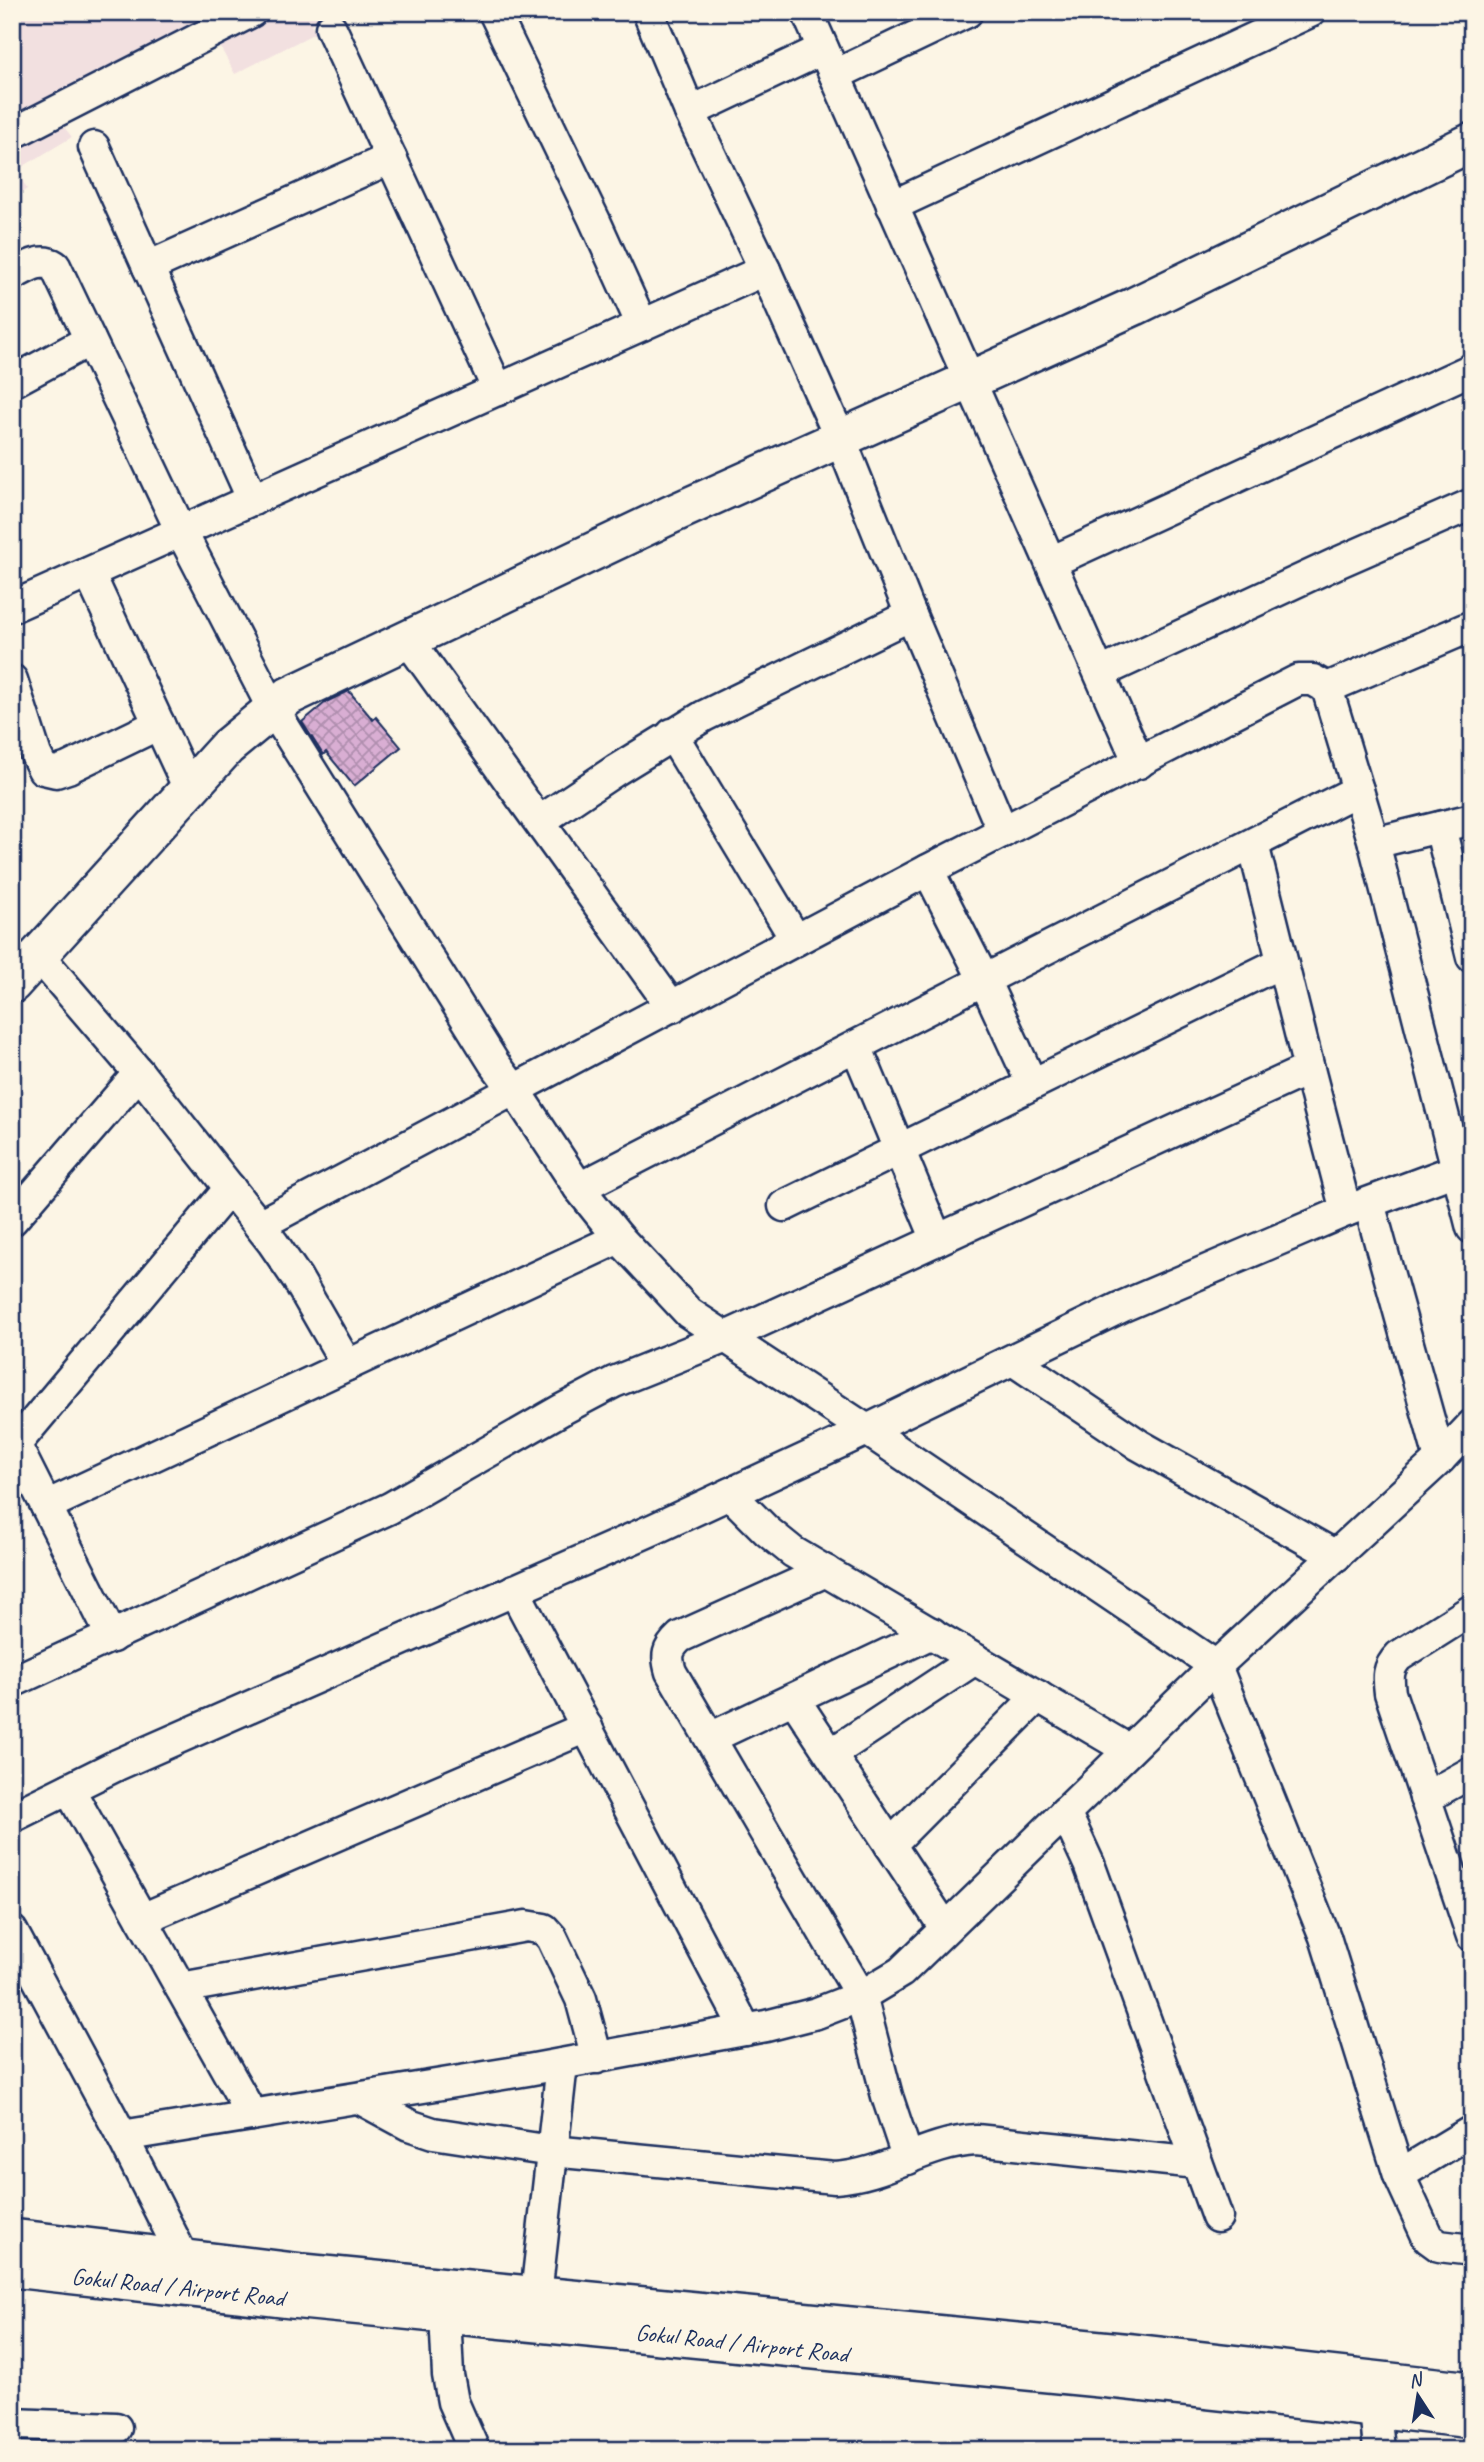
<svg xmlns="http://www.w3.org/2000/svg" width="1484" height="2462" viewBox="0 0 1484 2462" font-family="Caveat,sans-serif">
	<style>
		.built { fill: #f2e0e0 }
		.building { fill: url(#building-cross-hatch); stroke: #1b2f5e; stroke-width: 2 }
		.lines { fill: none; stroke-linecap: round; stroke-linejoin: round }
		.minor-casing { stroke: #1b2f5e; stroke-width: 35 }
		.major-casing { stroke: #1b2f5e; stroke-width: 42 }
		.minor { stroke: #fcf5e5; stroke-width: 30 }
		.major { stroke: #fcf5e5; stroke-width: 37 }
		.labels { text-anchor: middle; stroke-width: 5; stroke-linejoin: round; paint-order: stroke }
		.street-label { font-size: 24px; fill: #1b2f5e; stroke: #fcf5e5 }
	</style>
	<defs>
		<pattern id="building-cross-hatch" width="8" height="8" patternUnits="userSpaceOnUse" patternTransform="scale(1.75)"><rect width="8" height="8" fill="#d9aed3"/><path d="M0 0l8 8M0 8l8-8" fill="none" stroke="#af8eae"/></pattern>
	</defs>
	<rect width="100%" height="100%" fill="#fcf5e5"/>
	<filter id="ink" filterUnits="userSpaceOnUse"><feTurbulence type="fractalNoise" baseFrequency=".0143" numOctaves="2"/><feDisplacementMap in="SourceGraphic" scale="14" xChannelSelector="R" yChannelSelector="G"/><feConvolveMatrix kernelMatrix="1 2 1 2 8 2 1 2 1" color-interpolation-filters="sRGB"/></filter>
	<g filter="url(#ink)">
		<!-- built -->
		<polygon class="built" points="12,12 335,12 311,24 315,33 235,74 218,43 64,127 72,137 17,170 27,189 12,199"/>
		<!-- building -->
		<polygon class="building" points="349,691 373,720 376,717 401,747 354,786 326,752 323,755 320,750 302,722 326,702"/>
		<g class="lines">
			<!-- minor casing -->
			<g class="minor-casing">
				<g id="minor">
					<polyline points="494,12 594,219 642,325"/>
					<polyline points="648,12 690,112 765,270 840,438 911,615 1003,832"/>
					<polyline points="807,12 1139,763"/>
					<polyline points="331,28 498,390"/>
					<polyline points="835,75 967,12"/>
					<polyline points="690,112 823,49"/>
					<polyline points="12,134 251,12"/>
					<polyline points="94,147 253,500"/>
					<polyline points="892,206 1310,12"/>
					<polyline points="148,267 391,158"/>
					<path d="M12,275c14,-7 28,-18 43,-9l126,265 92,178 221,354 21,28 64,97 40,50 70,75 178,117 254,-123 225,-96 126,-47"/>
					<polyline points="12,382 90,340"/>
					<polyline points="1051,562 1472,369"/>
					<polyline points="89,573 189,789"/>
					<polyline points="12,607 765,270"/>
					<polyline points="409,641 672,1007"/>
					<polyline points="1100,673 1337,563 1472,504"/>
					<polyline points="12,680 36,755 43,769 56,772 68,768 159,724"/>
					<polyline points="1327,688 1472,626"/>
					<polyline points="672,734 796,940"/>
					<polyline points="540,821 616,770 704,716 911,615"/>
					<polyline points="1440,827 1472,957"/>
					<polyline points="1374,843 1472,819"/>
					<polyline points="1253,844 1309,1069"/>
					<polyline points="928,870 984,980 1358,790"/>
					<polyline points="38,955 139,1073 273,1243 297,1278 347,1365"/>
					<polyline points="856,1046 937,1240"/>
					<polyline points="579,1188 984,980 1032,1084"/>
					<polyline points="1369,1203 1440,1459"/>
					<polyline points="784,1206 1282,962"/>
					<polyline points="12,1220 139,1073"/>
					<polyline points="259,1225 928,870 1298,680 1313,680 1327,688 1374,843 1472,1228"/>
					<polyline points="1013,1360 1139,1445 1336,1556"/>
					<polyline points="12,1438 112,1637"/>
					<polyline points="15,1445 230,1188"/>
					<polyline points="730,1494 767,1531 793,1552 1129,1750"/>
					<polyline points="46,1506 619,1238"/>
					<path d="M826,1571l-146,66c-13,12 -14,19 -9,35l190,324 26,100 21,63"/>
					<polyline points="514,1590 746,2030"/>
					<path d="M1472,1610l-73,46c-12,12 -11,21 -9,37l82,243"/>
					<polyline points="12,1682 390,1508 561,1410 614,1382 726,1337 1309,1069 1346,1211"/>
					<polyline points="794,1699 945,1928"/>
					<polyline points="710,1738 932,1633"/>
					<polyline points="831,1754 975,1659"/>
					<polyline points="69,1789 252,2115"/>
					<polyline points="1425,1798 1472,1772"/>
					<polyline points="1065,1812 1089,1864 1217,2217"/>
					<polyline points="12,1817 117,1765 654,1529 867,1430 1216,1666 1440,1459 1472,1425"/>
					<polyline points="890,1845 1038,1696"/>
					<polyline points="142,1919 587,1727"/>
					<polyline points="12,1931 122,2136 183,2257 183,2277"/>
					<polyline points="181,1988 526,1926 544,1929 552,1938 581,1999 597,2058"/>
					<path d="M359,2098l50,27 24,8 119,18 283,27c52,-3 89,-35 141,-38l221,23"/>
					<polyline points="122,2136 528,2070 766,2026 817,2013 861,1996 901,1972 1216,1666 1325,1937 1399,2175 1428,2238 1439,2246 1472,2250"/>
					<polyline points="1399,2175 1472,2131"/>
					<polyline points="536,2295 562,2064"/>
					<polyline points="445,2314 448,2375 453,2402 474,2450"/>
					<polyline points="1373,2387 1379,2450"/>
					<polyline points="12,2424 116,2428"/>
				</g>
			</g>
			<!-- major casing -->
			<g class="major-casing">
				<g id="major">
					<polyline points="12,984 227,747 289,696 670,515 1135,306 1472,142"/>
					<polyline points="12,2238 303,2273 1132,2353 1472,2391"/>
					<polyline points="12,2268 291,2299 1120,2380 1472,2419"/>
				</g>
			</g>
			<!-- minor -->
			<use href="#minor" class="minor"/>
			<!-- major -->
			<use href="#major" class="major"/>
		</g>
	</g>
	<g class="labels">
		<!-- street labels -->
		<g class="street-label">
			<text transform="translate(178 2287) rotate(6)" y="8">Gokul Road / Airport Road</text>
			<text transform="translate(742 2343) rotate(6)" y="8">Gokul Road / Airport Road</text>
		</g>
	</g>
	<!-- margin -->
	<rect width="1484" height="2462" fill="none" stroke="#fcf5e5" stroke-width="42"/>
	<rect x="21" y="21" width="1442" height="2420" fill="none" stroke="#1b2f5e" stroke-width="2.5" filter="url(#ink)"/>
	<!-- north arrow -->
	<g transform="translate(1418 2396) rotate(348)" stroke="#fcf5e5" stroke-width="5" paint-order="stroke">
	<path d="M0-5L12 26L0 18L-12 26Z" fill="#1b2f5e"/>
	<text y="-10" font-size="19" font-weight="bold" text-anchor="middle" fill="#1b2f5e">N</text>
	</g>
</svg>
